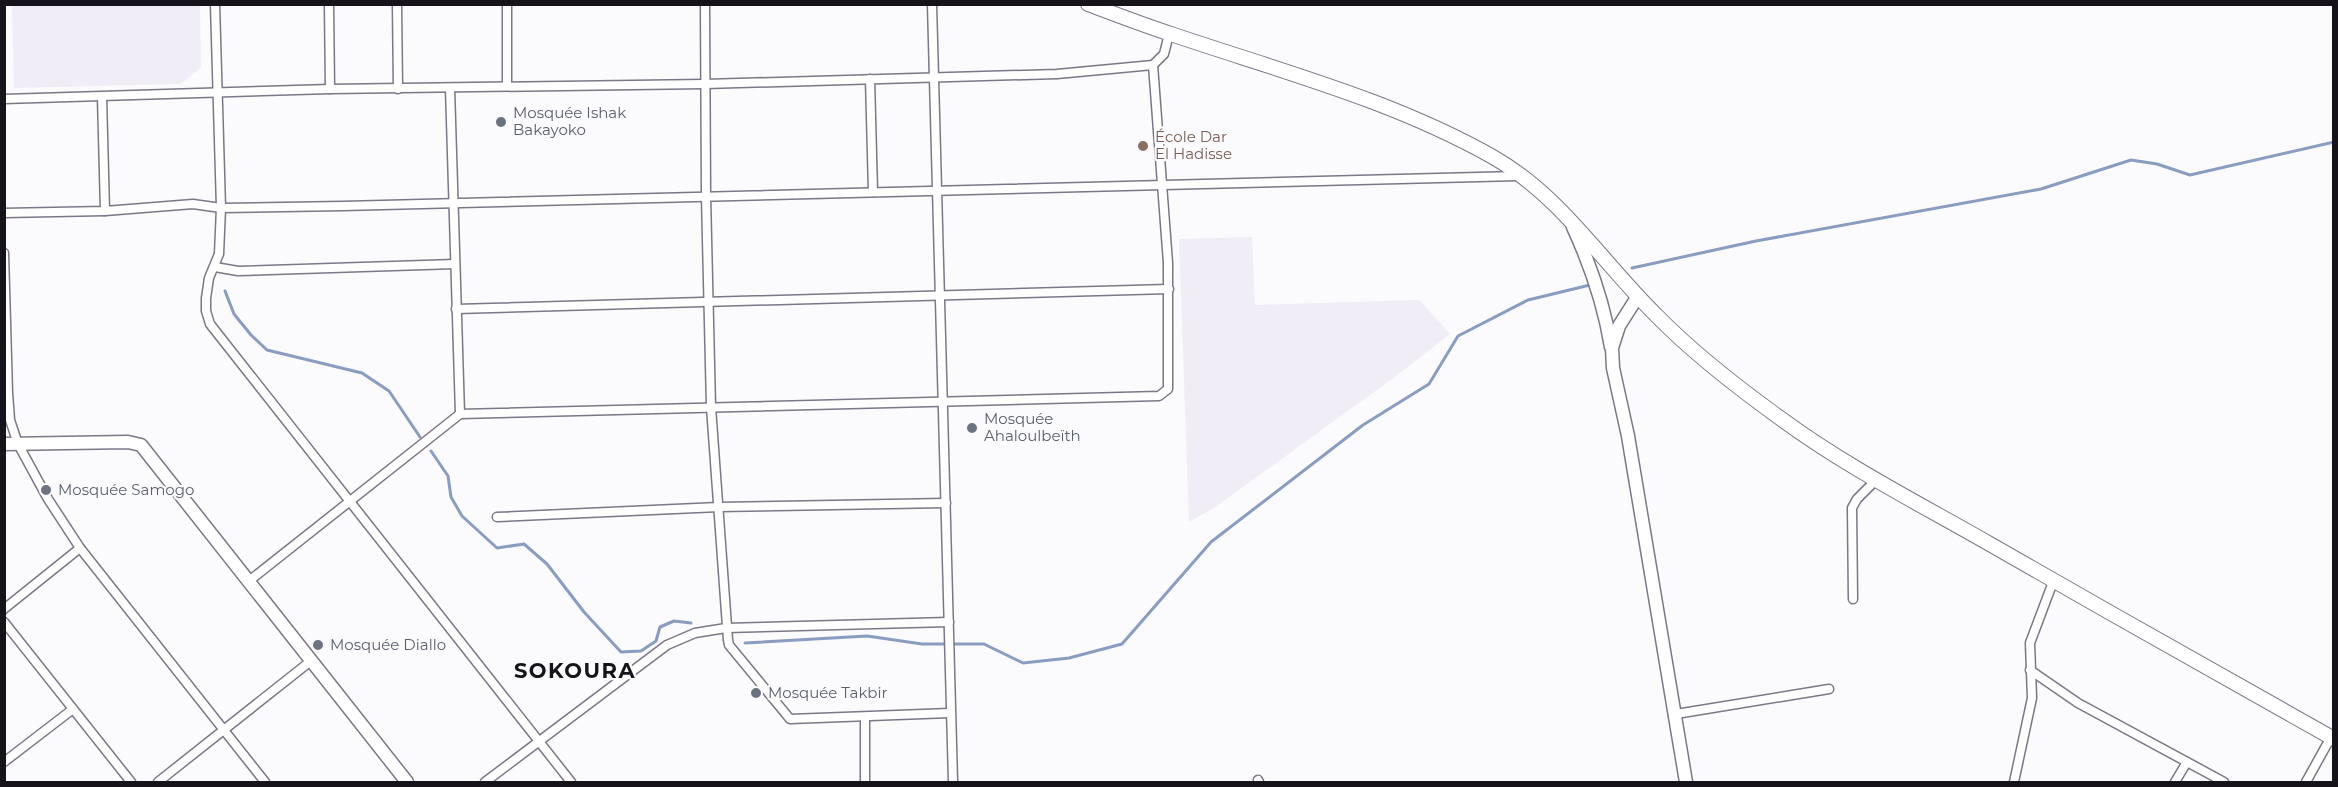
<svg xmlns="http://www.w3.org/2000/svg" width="2338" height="787" viewBox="0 0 2338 787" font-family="Montserrat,sans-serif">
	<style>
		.built { fill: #f0edf6 }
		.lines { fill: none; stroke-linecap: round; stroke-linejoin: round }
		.stream { stroke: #889dc0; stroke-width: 3 }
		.street-casing { stroke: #7d7687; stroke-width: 11 }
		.secondary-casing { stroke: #7d7687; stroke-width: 15 }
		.primary-casing { stroke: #7d7687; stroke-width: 16 }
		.street { stroke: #fff; stroke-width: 8 }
		.secondary { stroke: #fff; stroke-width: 12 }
		.primary { stroke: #fff; stroke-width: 14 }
		.worship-dot { fill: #6b7280; stroke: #fbfafd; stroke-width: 2 }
		.education-dot { fill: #8d6e63; stroke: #fbfafd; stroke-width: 2 }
		.labels { text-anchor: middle; stroke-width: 4.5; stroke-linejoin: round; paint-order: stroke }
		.worship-label { font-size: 15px; fill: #5b616d; stroke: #fbfafd; text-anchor: start }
		.education-label { font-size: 15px; fill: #785e54; stroke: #fbfafd; text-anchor: start }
		.district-label { font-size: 21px; font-weight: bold; letter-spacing: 1.5px; fill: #16141a; stroke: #fbfafd }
	</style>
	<rect width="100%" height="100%" fill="#fbfafd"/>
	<!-- built -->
	<g class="built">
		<polygon points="12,5 200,5 201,67 181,84 14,88"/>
		<polygon points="1252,237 1255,305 1419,300 1450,334 1396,376 1214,508 1189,522 1179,239"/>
	</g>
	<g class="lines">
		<!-- stream -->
		<g class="stream">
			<polyline points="1632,268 1756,241 2041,189 2131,160 2157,164 2190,175 2334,142"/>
			<polyline points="225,291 234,314 251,335 267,350 362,373 389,391 420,437"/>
			<polyline points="431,451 448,476 451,497 462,516 497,548 524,544 547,564 584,612 621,652 641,651 656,641 660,627 674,621 691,623"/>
			<polyline points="745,643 867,636 922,644 984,644 1023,663 1069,658 1122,644 1211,542 1363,425 1429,384 1458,336 1528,300 1590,285"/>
		</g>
		<!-- street casing -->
		<g class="street-casing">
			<g id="street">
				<polyline points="215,4 221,208 219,254 209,278 206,298 206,311 210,324 571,782"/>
				<polyline points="329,4 330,89"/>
				<polyline points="397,4 398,89"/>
				<polyline points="705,4 706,196 711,407 728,640 729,645 790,719 950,713"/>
				<polyline points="932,4 953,782"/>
				<polyline points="870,79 873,192"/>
				<polyline points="507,86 507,4"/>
				<polyline points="450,88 460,414"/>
				<polyline points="102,97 105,211"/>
				<polyline points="4,99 330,89 705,84 1057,74 1153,65 1164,54 1169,34"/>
				<polyline points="4,213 105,211 193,204 221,208 343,206 1518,176"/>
				<polyline points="4,253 8,393 10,420 18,444 48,499 80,548 265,782"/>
				<polyline points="215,267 238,271 455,264"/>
				<polyline points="456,309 1169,289"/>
				<polyline points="497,517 719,507 946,503"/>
				<polyline points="249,581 460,414 1159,396 1168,389 1168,263 1153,65"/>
				<polyline points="1853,599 1852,508 1857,499 1877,479"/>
				<polyline points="4,609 80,548"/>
				<polyline points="4,622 131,782"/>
				<polyline points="2030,670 2078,703 2224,782"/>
				<polyline points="1676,714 1829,689"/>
				<polyline points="4,762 73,709"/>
				<polyline points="1258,780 1259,782"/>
				<polyline points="158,782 312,660"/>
				<polyline points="485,782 667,645 695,633 726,628 949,622"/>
				<polyline points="865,782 865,717"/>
				<polyline points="2014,782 2032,698 2030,643 2053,582"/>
				<polyline points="2175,782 2187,762"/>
				<polyline points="2306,782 2331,737"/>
			</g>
		</g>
		<!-- secondary casing -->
		<g class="secondary-casing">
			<g id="secondary">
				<path d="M1573,227c18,39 31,77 38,120"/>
				<polyline points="1638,296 1619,326 1612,348 1613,368 1628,436 1686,782"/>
				<polyline points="4,444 128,442 141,445 407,782"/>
			</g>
		</g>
		<!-- primary casing -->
		<g class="primary-casing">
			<path id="primary" d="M1088,4c27,10 55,21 83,30 109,37 221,66 322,123 68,39 108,104 163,158 37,38 81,72 124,103 65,48 138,85 208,125 115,66 230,131 346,196"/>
		</g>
		<!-- street -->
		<use href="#street" class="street"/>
		<!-- secondary -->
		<use href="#secondary" class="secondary"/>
		<!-- primary -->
		<use href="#primary" class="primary"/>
	</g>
	<!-- markers -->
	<g class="worship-dot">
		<circle cx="501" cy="122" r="6"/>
		<circle cx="972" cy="428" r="6"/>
		<circle cx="46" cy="490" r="6"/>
		<circle cx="318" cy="645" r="6"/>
		<circle cx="756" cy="693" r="6"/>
	</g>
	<circle class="education-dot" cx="1143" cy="146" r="6"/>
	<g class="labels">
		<!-- worship labels -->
		<g class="worship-label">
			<text x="513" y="118">Mosquée Ishak<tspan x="513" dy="17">Bakayoko</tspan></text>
			<text x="984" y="424">Mosquée<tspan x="984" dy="17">Ahaloulbeïth</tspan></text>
			<text x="58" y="495">Mosquée Samogo</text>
			<text x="330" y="650">Mosquée Diallo</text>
			<text x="768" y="698">Mosquée Takbir</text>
		</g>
		<!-- education labels -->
		<g class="education-label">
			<text x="1155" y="142">École Dar<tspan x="1155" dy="17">El Hadisse</tspan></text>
		</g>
		<!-- district labels -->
		<g class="district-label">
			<text x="575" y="678">SOKOURA</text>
		</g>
	</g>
	<!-- border -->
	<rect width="2338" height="787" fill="none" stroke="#16141a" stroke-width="12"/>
</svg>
